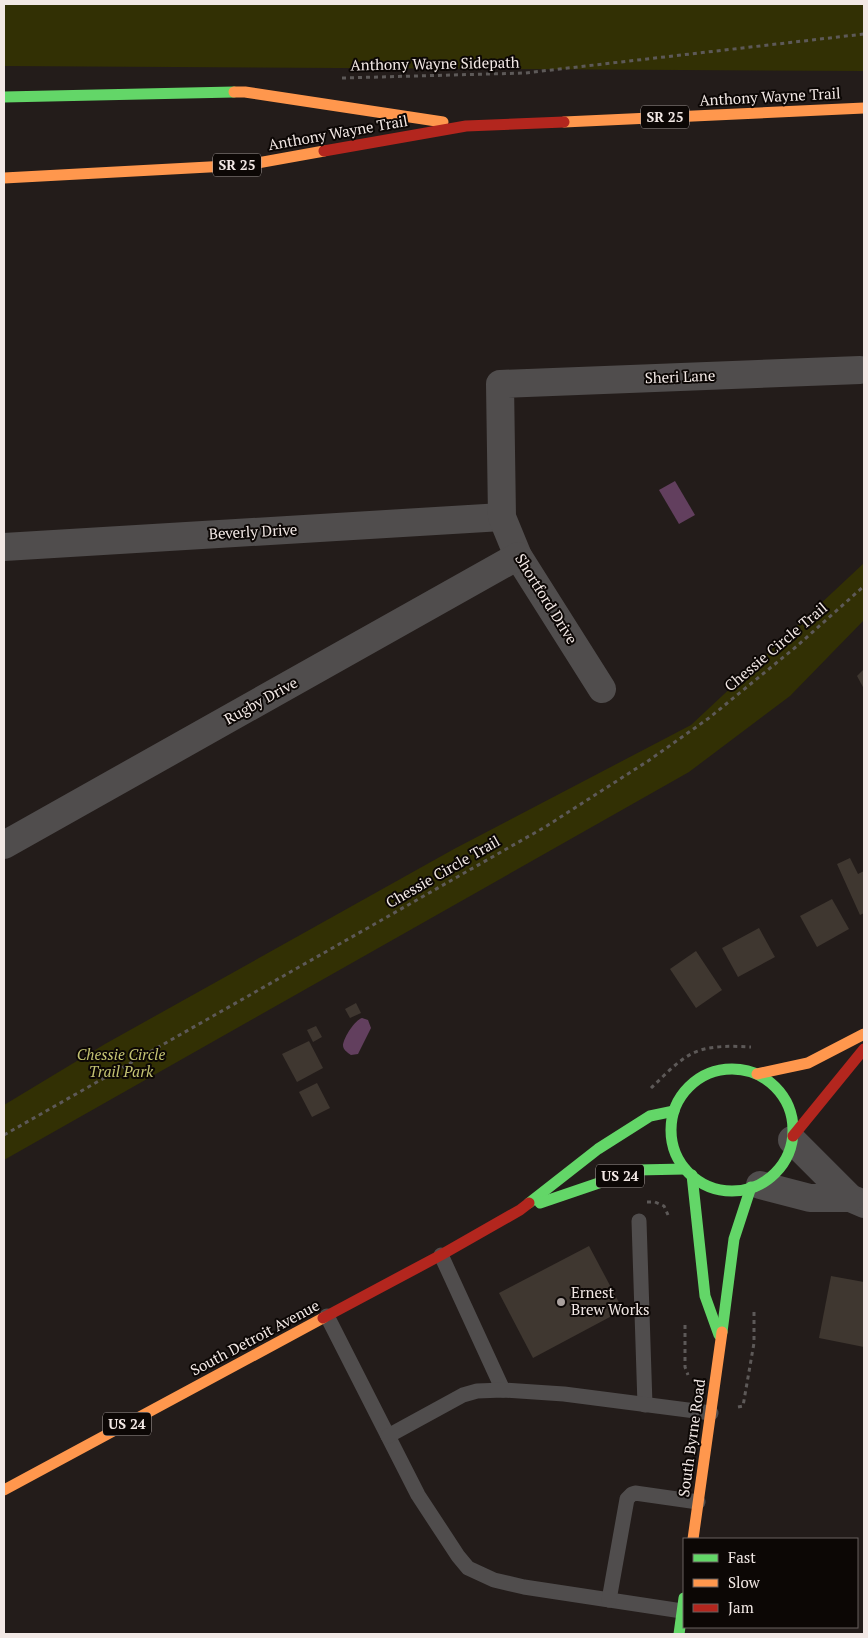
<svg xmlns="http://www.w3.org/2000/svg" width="868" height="1638" viewBox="0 0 868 1638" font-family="'PT Serif',serif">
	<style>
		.green { fill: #323004 }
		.water { fill: #623f5e }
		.building { fill: #3f3730 }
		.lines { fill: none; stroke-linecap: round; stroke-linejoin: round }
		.path { stroke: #5d5958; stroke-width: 3; stroke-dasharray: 4 4; stroke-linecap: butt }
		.lane { stroke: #504d4d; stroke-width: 15 }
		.street { stroke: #504d4d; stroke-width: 28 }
		.fast { stroke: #63d668; stroke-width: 11 }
		.slow { stroke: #ff974d; stroke-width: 11 }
		.jam { stroke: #b3261e; stroke-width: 11 }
		.poi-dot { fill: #aaa19e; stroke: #0c0705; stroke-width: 2 }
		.labels { text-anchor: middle; stroke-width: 4; stroke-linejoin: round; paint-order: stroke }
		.shield { fill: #0c0705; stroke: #ada4a2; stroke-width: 1 }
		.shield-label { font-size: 14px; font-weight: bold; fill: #f2e8e5 }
		.street-label { font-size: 15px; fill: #f2e8e5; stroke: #0c0705 }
		.park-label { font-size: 15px; font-style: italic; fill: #c4c373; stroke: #0c0705 }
		.poi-label { font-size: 15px; fill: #f2e8e5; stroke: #0c0705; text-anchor: start }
	</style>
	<rect width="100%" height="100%" fill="#231c1a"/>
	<!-- green -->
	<g class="green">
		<polygon points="4,4 864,4 864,71 4,66"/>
		<polygon points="864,563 864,620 790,696 689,772 4,1160 4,1105 105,1044 454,849 691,725"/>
	</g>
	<!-- water -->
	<g class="water">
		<polygon points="675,481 695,515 679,524 659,490"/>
		<path d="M362,1018l6,2 3,8 -13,26 -7,1c-4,-3 -8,-5 -8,-10 1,-8 12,-25 19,-27z"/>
	</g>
	<!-- building -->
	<g class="building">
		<polygon points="864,669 864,689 857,676"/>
		<polygon points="850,858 858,874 864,871 864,913 860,915 837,864"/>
		<polygon points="832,899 849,929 817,947 800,916"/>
		<polygon points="759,928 775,957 738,977 722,948"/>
		<polygon points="696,951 722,990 696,1008 670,969"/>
		<polygon points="356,1003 361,1013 350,1018 345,1009"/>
		<polygon points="316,1026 322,1037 313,1042 307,1030"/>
		<polygon points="309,1041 323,1068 297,1082 282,1054"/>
		<polygon points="317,1083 330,1108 312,1117 299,1092"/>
		<polygon points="589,1246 623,1310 533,1358 499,1293"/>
		<polygon points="831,1276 864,1282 864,1347 819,1338"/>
	</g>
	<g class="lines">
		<!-- path -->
		<g class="path">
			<polyline points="342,78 525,73 864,34"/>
			<path d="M651,1088c13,-12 26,-27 42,-35 17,-8 39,-7 58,-6"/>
			<polyline points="4,1135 545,827 648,761 709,718 797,646 864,586"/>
			<polyline points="647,1202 655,1202 664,1206 668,1215"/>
			<polyline points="685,1325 685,1367 688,1375"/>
			<polyline points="738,1407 743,1406 754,1343 754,1312"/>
		</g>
		<!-- lane -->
		<g class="lane">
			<polyline points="639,1221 645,1405"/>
			<polyline points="441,1255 503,1390"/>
			<polyline points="327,1316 418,1495 458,1556 468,1568 494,1580 524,1587 682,1611"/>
			<polyline points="388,1436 463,1395 477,1391 503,1390 564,1394 711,1413"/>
			<polyline points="609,1600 627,1499 632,1494 635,1493 698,1502"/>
		</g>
		<!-- street -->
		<g class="street">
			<polyline points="4,547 502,517"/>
			<polyline points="602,689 518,556 502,517 500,384 860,370"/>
			<polyline points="4,845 518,556"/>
			<polyline points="792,1140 850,1198 864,1204"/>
			<polyline points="760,1185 810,1198 850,1198"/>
		</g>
		<!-- fast -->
		<g class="fast">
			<polyline points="4,97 234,92"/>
			<circle cx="732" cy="1130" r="61"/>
			<polyline points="692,1175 705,1296 719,1335"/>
			<polyline points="529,1203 598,1149 650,1116 674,1111"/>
			<polyline points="540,1203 637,1170 685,1169"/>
			<polyline points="722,1332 734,1239 751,1187"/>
			<polyline points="679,1634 684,1598"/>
		</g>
		<!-- slow -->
		<g class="slow">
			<polyline points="234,92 245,92 443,122"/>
			<polyline points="564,122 864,108"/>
			<polyline points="4,178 246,165 324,151"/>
			<polyline points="757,1074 808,1063 864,1034"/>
			<polyline points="4,1490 323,1318"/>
			<polyline points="693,1539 722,1332"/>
		</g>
		<!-- jam -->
		<g class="jam">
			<polyline points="324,151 466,126 564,122"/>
			<polyline points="793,1136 864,1049"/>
			<polyline points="323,1318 441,1255 520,1210 529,1203"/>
		</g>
	</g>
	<!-- markers -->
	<circle class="poi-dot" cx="561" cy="1302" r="5"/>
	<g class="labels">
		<!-- shield labels -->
		<g class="shield">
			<rect x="641" y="105.5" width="48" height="23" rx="4"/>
			<rect x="213" y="153.5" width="48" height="23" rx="4"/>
			<rect x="596" y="1164.5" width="48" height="23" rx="4"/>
			<rect x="103" y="1412.5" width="48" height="23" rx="4"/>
		</g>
		<g class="shield-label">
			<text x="665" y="122">SR 25</text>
			<text x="237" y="170">SR 25</text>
			<text x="620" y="1181">US 24</text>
			<text x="127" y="1429">US 24</text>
		</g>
		<!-- street labels -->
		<g class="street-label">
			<text transform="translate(435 64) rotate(-1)" y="5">Anthony Wayne Sidepath</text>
			<text transform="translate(770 97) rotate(-3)" y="5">Anthony Wayne Trail</text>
			<text transform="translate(338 133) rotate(-10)" y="5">Anthony Wayne Trail</text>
			<text transform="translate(680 377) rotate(-2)" y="5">Sheri Lane</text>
			<text transform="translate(253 532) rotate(-3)" y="5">Beverly Drive</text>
			<text transform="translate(546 599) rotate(58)" y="5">Shortford Drive</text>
			<text transform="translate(776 647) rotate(-40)" y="5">Chessie Circle Trail</text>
			<text transform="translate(261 701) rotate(-29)" y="5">Rugby Drive</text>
			<text transform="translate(443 872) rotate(-30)" y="5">Chessie Circle Trail</text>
			<text transform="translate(255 1338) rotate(-28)" y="5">South Detroit Avenue</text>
			<text transform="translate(692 1438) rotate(-82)" y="5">South Byrne Road</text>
		</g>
		<!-- park labels -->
		<g class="park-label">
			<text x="121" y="1060">Chessie Circle<tspan x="121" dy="17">Trail Park</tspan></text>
		</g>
		<!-- poi labels -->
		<g class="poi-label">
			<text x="571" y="1298">Ernest<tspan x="571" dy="17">Brew Works</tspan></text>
		</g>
	</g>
	<!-- border -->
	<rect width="868" height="1638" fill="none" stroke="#f2e8e5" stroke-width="10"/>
	<!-- legend -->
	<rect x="683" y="1538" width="175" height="90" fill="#0c0705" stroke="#68615f"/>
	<rect x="693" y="1554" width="25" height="8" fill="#63d668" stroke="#68615f"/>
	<text x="728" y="1563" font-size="15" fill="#f2e8e5">Fast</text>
	<rect x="693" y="1579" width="25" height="8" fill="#ff974d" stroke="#68615f"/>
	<text x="728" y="1588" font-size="15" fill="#f2e8e5">Slow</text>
	<rect x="693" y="1604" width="25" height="8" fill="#b3261e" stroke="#68615f"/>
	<text x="728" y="1613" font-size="15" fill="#f2e8e5">Jam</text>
</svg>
